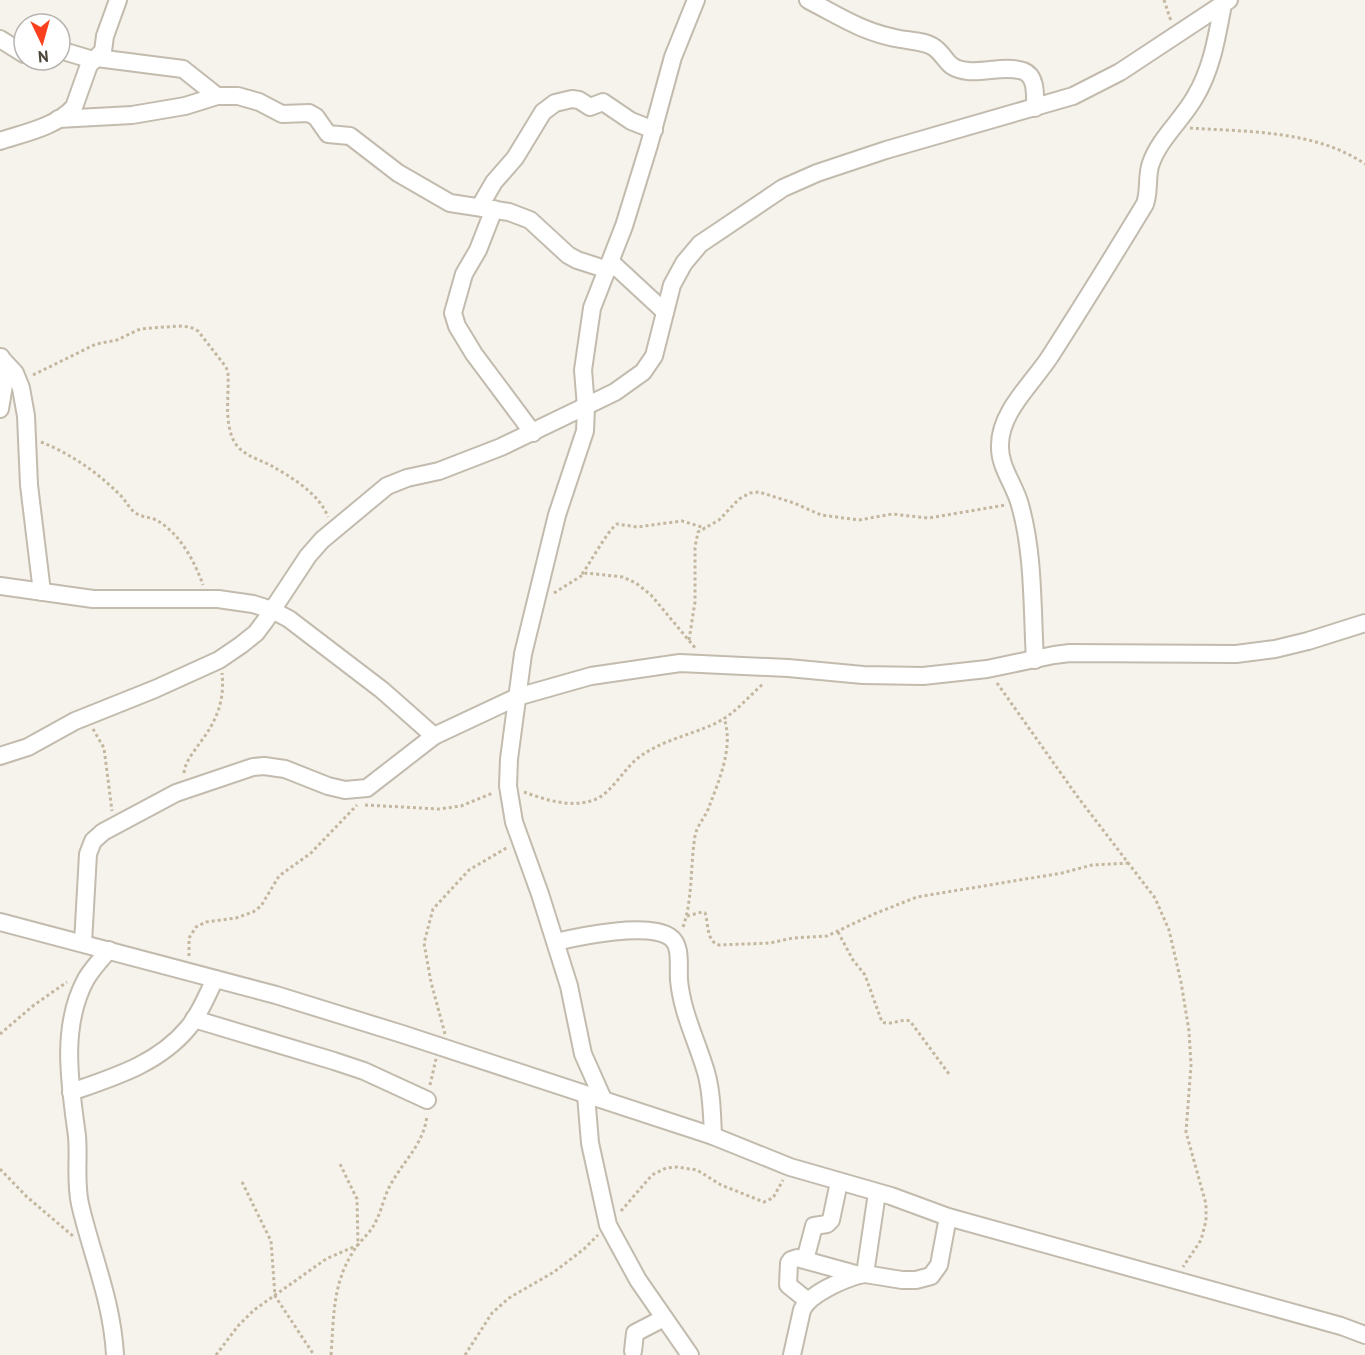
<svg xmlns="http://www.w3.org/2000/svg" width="1365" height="1355" viewBox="0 0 1365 1355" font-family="'PT Sans',sans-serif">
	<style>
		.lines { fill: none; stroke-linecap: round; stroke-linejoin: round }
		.street-casing { stroke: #c2bbae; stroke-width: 20 }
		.path { stroke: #c4b79f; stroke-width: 3; stroke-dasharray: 3 3; stroke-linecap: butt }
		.street { stroke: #fff; stroke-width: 16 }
	</style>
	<rect width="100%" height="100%" fill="#f6f3ec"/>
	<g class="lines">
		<!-- street casing -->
		<g class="street-casing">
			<g id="street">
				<path d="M808,0c33,17 54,32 92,39 11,2 26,2 35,9 13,10 11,21 33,23 17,2 38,-6 55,0 14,5 12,25 12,37"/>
				<polyline points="0,39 24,54"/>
				<polyline points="60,50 93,60"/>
				<polyline points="97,58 183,69 217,96"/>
				<polyline points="58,119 132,115 185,106 217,96 238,96 259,102 282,114 309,113 316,117 328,134 350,136 398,173 450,203 509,212 530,220 568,255 577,260 608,270"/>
				<path d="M0,141c24,-8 56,-14 74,-34l15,-42 14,-14 2,-15 13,-36"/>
				<polyline points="480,206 494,182 515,158 543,112 555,103 572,99 579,100 590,107 603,102 631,121 654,130"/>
				<polyline points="494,209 478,250 464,274 453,313 457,326 474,354 533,433"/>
				<polyline points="611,262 665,312"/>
				<polyline points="1,358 15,373 21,388 26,416 29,485 42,592"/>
				<polyline points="0,409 4,385 1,357"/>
				<polyline points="0,586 93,599 218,599 253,604 272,610 289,619 382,690 434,736"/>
				<path d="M1035,660c-3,-51 -1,-106 -15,-155 -5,-20 -21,-38 -20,-60 0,-34 34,-63 51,-90 32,-50 63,-100 94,-151 5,-14 1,-28 6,-41 9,-25 31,-43 44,-66 17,-28 22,-61 28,-93"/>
				<polyline points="0,756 28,747 75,721 155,689 219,660 241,645 256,633 265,621 308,556 322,540 387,486 407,478 439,471 501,447 615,392 643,372 654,356 672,285 684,263 700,244 783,188 817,173 886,150 1073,96 1120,72 1229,0"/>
				<polyline points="0,922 276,995 402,1034 713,1136 790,1167 891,1196 948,1217 1341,1326 1365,1335"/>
				<path d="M556,942c25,-6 92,-20 114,-5 12,8 8,29 9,43 3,33 18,61 27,92 6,21 6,43 7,64"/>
				<polyline points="83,943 88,854 93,841 103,832 176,793 253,767 264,766 285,769 328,786 345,790 367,788 434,736 517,697 591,676 680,663 788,668 863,675 923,676 987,669 1054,655 1070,653 1236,654 1275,649 1308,641 1365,623"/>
				<path d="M109,950c-8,9 -17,19 -23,29 -26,48 -16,105 -9,157 2,22 -2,45 3,68 12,52 32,96 35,151"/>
				<polyline points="194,1019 334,1061 364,1071 427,1100"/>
				<path d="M71,1092c43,-15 87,-28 117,-64 12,-14 19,-33 27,-49"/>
				<polyline points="586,1095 590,1143 608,1225 638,1280 690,1355"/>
				<polyline points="603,1099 583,1054 569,986 540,894 514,822 508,786 509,759 523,654 557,515 585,431 586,407 583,370 592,308 624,226 649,145 673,57 696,0"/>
				<polyline points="805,1260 814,1226 827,1224 831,1220 839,1182"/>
				<polyline points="865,1274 877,1193"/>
				<polyline points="808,1301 788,1285 789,1263 791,1260 797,1258 859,1275"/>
				<polyline points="633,1351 635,1333 664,1318"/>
				<path d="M792,1355l10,-45c7,-16 40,-30 57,-35l6,-1 37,6h14l15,-4 8,-11 9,-48"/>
			</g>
		</g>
		<!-- path -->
		<g class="path">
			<polyline points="1164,0 1171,21"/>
			<path d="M1190,128c58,4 125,2 175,36"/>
			<path d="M33,375l63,-31 21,-4 23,-11 38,-3 12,1 8,4 28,36 2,6c1,20 -3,42 3,61 6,20 23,23 39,31 21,12 49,28 58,52"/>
			<path d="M41,442c28,11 55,29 77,51 6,5 9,12 15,18 7,7 17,5 25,10 22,13 37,41 45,64"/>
			<path d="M582,574c9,-12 25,-43 35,-50l20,3 45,-6 23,7"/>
			<polyline points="554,593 586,573 623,577 636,583 651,595 696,649"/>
			<polyline points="689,640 695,602 695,547 698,532 719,520 739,499 750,493 759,492 794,503 821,515 859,520 892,514 928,518 1006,505"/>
			<polyline points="997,683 1077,796 1155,898 1169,930 1181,982 1189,1031 1191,1065 1186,1132 1206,1204 1206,1221 1201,1240 1183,1267"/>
			<polyline points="93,729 104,748 112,811"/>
			<path d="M184,773c1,-11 9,-20 15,-29 17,-22 26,-42 23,-71"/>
			<path d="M524,792c22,8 49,17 72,7 17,-7 29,-33 46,-44 22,-15 48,-20 72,-31 20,-9 34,-27 50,-41"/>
			<polyline points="365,805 439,809 461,806 493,793"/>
			<path d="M687,916l15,-4 3,1c4,12 1,28 14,32l51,-2 23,-5 34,-2 47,-22 43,-17 145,-24 30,-8 38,-2"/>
			<path d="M683,927c10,-29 7,-60 12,-91 2,-11 10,-18 14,-29 10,-27 25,-60 15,-89"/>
			<path d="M838,932l15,28 12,15 17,47c10,4 18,-4 28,-1l39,53"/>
			<polyline points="189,956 189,938 196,927 206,922 236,918 253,912 261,906 279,876 311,853 357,805"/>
			<polyline points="0,1034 34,1005 67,982"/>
			<polyline points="445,1034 431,982 424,943 433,909 469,870 508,847"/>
			<polyline points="430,1085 436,1059"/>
			<polyline points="0,1169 27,1197 73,1236"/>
			<polyline points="242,1182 271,1241 275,1296 314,1355"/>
			<polyline points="621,1211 652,1175 666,1168 677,1167 697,1170 721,1185 764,1202 773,1198 783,1180"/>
			<polyline points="216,1355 238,1326 254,1310 326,1259 358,1245 357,1199 340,1164"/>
			<path d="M331,1355c3,-37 1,-70 22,-103 6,-11 17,-18 22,-29 7,-13 9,-27 16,-39 13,-24 33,-40 36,-69"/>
			<polyline points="465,1355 492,1313 509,1298 554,1272 584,1249 598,1235"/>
		</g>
		<!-- street -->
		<use href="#street" class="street"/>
	</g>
	<!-- north arrow -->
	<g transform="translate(42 42) rotate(175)"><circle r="28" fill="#ffffff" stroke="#b7b4b0" stroke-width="1.5"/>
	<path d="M0-4.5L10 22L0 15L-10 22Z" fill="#fc3f1d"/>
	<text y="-9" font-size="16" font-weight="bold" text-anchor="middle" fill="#4b4439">N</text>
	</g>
</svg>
